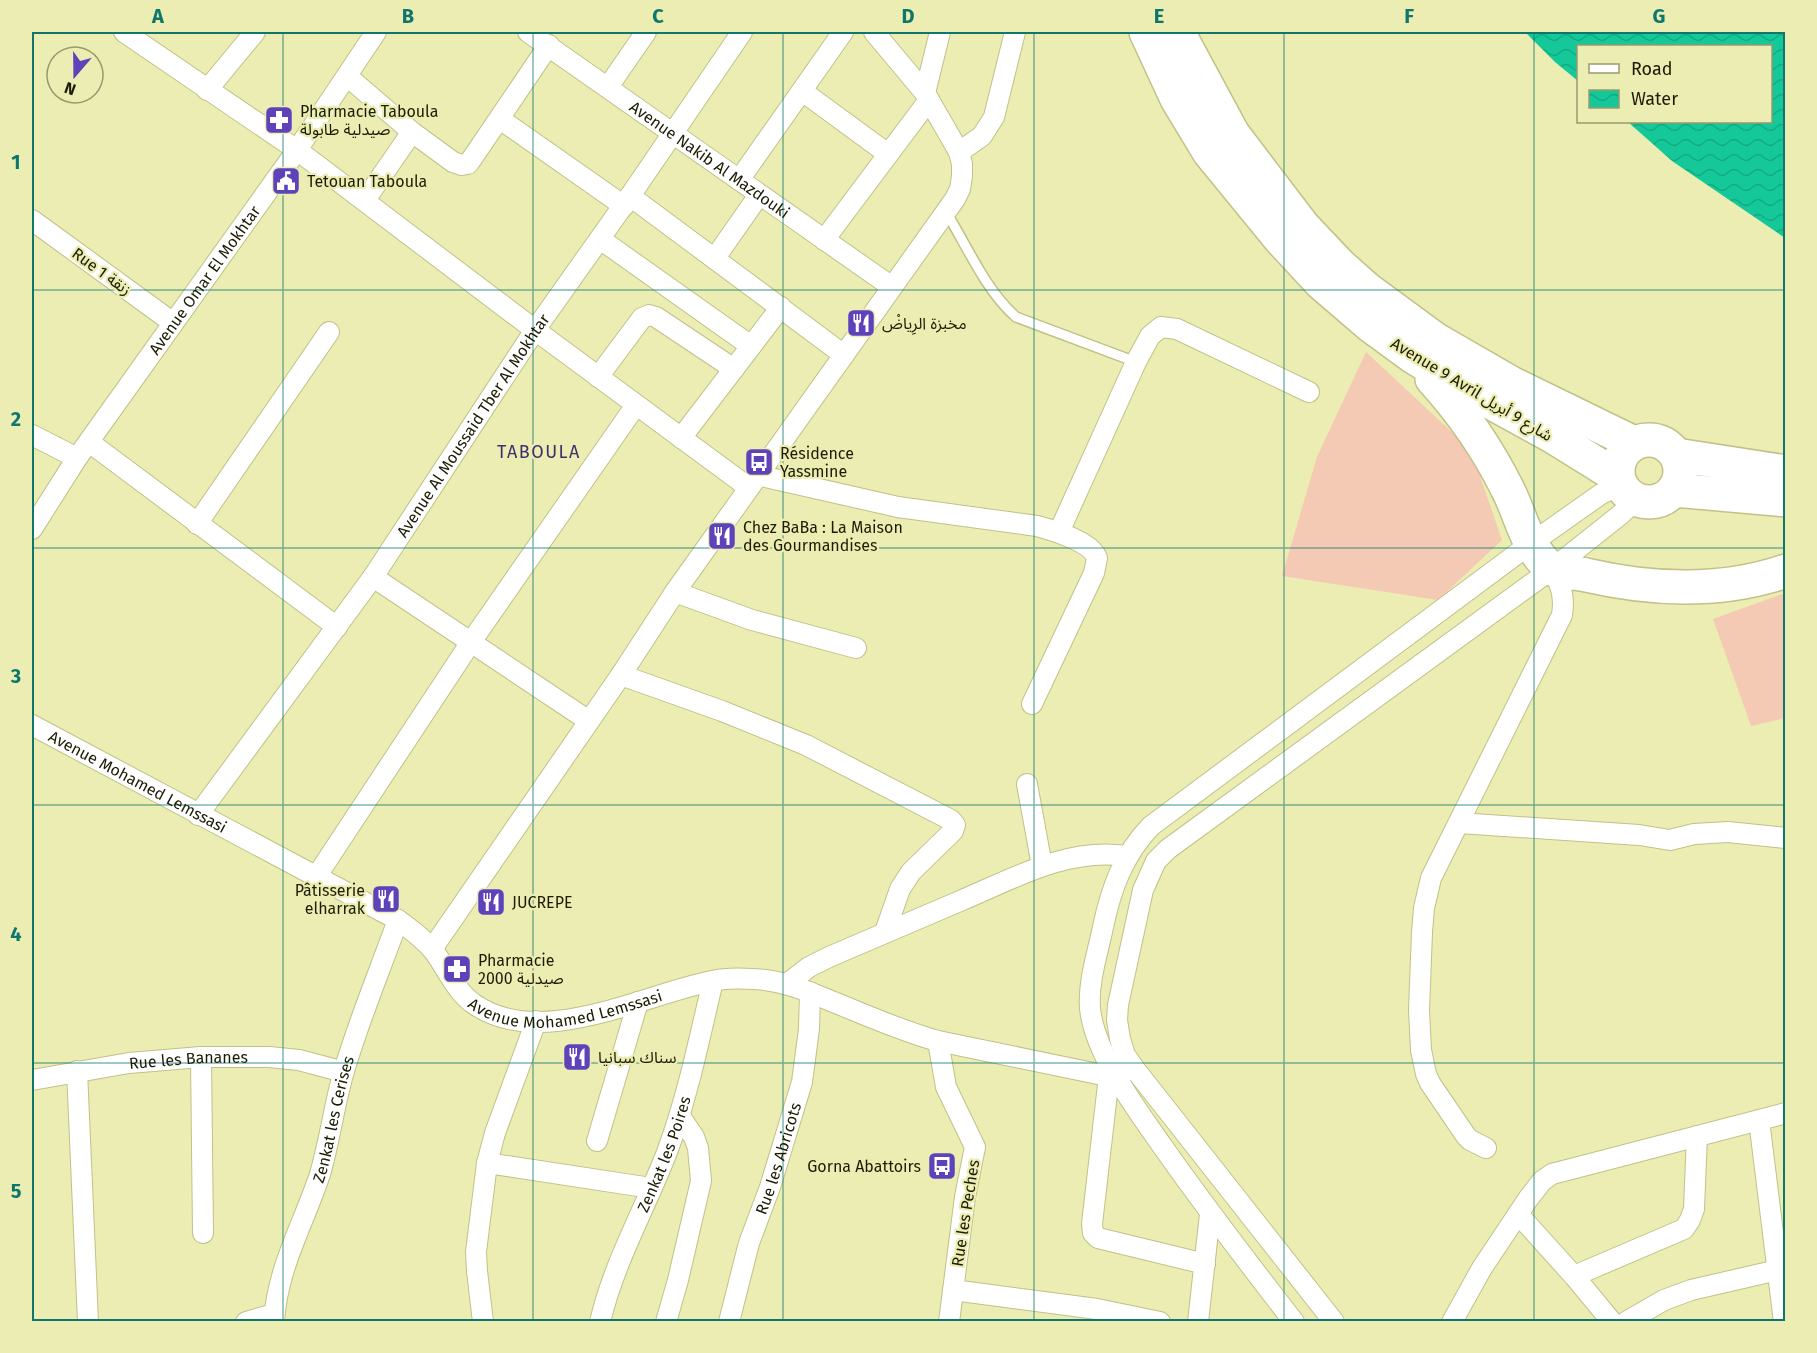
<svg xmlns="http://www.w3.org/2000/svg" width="1817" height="1353" viewBox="0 0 1817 1353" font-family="'Fira Sans','Noto Sans Arabic',sans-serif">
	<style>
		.grass { fill: #f4cab4 }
		.water { fill: url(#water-waves) }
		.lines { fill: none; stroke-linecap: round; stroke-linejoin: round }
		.service-casing { stroke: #c1c188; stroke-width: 12 }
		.minor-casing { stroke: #c1c188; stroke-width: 22 }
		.trunk-casing { stroke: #c1c188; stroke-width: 36 }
		.service { stroke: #fff; stroke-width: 9 }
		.minor { stroke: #fff; stroke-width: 20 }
		.trunk { stroke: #fff; stroke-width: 33 }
		.grid { fill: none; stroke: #0f766e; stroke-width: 1.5; stroke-opacity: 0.55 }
		.labels { text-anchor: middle; stroke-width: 4.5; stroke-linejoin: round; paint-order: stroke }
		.poi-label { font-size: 16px; fill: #1c1c05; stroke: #ecedb2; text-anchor: start }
		.street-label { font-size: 16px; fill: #1c1c05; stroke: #ecedb2 }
		.neighbourhood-label { font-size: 18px; letter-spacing: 1.5px; fill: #3c316d; stroke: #ecedb2 }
		.neatline { fill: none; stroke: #0f766e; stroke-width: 2 }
		.grid-label { font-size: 20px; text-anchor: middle; font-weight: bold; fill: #0f766e }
	</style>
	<defs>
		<pattern id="water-waves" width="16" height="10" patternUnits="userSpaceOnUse" patternTransform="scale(1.5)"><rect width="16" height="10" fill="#14c89a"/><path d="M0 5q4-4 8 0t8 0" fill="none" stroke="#12ab83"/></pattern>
	</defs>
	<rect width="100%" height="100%" fill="#ecedb2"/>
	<!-- grass -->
	<g class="grass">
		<polygon points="1366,352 1471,450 1502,540 1438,600 1282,576 1317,457"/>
		<polygon points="1785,593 1785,718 1751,726 1713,619"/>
	</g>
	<!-- water -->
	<polygon class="water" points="1525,32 1785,32 1785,238 1672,161 1628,122 1770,122 1770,46 1578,46 1578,81 1555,62"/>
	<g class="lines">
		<!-- service casing -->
		<g class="service-casing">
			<path id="service" d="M946,212c21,34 40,79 70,105l120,45"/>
		</g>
		<!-- minor casing -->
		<g class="minor-casing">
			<g id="minor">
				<polyline points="124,32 297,150 535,330 748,487"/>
				<path id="s1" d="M528,32l364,255"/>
				<polyline points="347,76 412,132 453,162 462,165 468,164 471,160 549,45"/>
				<polyline points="608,87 646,32"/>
				<polyline points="207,90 255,32"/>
				<polyline points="802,91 888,154"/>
				<polyline points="925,93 940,32"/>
				<polyline points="500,119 624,206"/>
				<polyline points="959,152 982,136 994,117 1015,32"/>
				<polyline points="739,180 843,32"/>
				<polyline points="630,196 844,355"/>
				<polyline points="365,200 412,132"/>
				<polyline points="32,220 172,322"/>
				<polyline points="600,239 751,346"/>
				<polyline points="824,240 929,100"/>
				<polyline points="715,258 759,195"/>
				<polyline points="598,377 642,318 649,315 656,317 734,369"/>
				<polyline points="32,435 77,458"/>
				<polyline points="681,438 781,307"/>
				<polyline points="89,442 337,627"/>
				<path d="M757,475l141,32 139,19c15,4 55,16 60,32l-3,15 -62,131"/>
				<polyline points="197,524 329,332"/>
				<path id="s2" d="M32,529l45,-71 220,-308 79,-118"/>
				<polyline points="1059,532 1136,362 1150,336 1161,327 1177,329 1309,392"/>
				<polyline points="373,577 589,721"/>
				<polyline points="675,592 752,620 856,648"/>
				<polyline points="621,675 722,711 806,745 951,820 955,825 953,831 911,872 900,889 885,932"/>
				<path id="s3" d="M32,725l366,195c12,9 25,18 35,30 13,17 23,42 41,54 66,46 168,-9 238,-23 13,-3 27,-3 41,-2 28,1 52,11 78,22 35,14 70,30 107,40l160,33 17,1 19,-7"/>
				<polyline points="1027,784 1042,866"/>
				<path id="s4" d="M198,815l175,-238 162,-247 95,-134 112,-164"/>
				<polyline points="1459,823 1639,835 1670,840 1694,834 1728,832 1786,838"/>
				<polyline points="316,877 471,642 636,405"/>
				<polyline points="432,949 621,675 675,592 955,199 960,189 962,176 962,164 959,152 925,93 874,32"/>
				<path d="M787,984l22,-17 20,-10c44,-19 88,-38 131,-56 52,-22 108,-54 166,-45"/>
				<polyline points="938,1041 946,1087 975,1147 965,1197 949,1322"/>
				<polyline points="201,1057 203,1233"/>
				<polyline points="77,1071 88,1322"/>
				<polyline points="1109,1076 1092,1224 1093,1233 1098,1238 1205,1264"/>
				<path id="s5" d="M32,1080l97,-17 72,-6h68l30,3 45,12"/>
				<polyline points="1759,1120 1784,1322"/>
				<polyline points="597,1141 638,1002"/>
				<path d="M1486,1148l-16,-8 -4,-4 -36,-53 -4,-9 -5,-24 -2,-40 3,-78 2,-24 7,-30 131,-263c3,-18 -1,-31 -10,-46"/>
				<polyline points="487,1163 651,1188"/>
				<polyline points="1518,1214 1574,1276 1612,1322"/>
				<polyline points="1574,1276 1684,1229 1690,1220 1694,1209 1697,1136"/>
				<polyline points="953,1290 1097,1309 1160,1322"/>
				<polyline points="246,1322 274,1314"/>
				<path id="s6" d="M274,1322c3,-54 30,-99 46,-148 10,-34 14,-69 24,-103 15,-51 36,-101 54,-151"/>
				<polyline points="483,1322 477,1271 476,1252 487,1163 495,1133 536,1021"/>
				<path id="s7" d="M600,1322c14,-60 45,-113 67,-170 21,-56 32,-113 46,-171"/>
				<polyline points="666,1322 678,1280 701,1181 698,1148 694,1137 680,1116"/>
				<path id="s8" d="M729,1322l20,-79 21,-56 32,-105 7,-53 1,-37"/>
				<polyline points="1198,1322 1210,1214"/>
				<path d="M1294,1322c-45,-58 -89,-115 -131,-175 -26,-37 -69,-94 -73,-139 -2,-27 8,-56 13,-81 8,-38 20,-72 48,-101l379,-282 71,-50 19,-9"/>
				<polyline points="1334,1322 1134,1068 1125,1055 1120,1039 1117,1020 1118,1005 1143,890 1156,861 1168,849 1552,569 1620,515 1636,500"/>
				<polyline points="1452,1322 1482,1268 1528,1199 1542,1181 1552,1174 1786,1113"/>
				<polyline points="1626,1322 1664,1300 1691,1290 1778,1270"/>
			</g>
		</g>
		<!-- trunk casing -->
		<g class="trunk-casing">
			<g id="trunk">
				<polyline points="1146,32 1177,99 1209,152 1281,240 1321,283 1371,326 1412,356 1470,391 1552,436 1618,477"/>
				<polyline points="1178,32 1233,134 1303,226 1340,265 1367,289 1435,339 1513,384 1634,443"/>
				<path d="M1432,379c30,33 55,69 75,109 14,26 19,61 44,80 8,6 25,4 35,7 65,15 136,18 200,-4"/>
				<circle cx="1649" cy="471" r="31"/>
				<polyline points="1676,455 1786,472"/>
				<polyline points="1674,490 1786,500"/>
			</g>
		</g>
		<!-- service -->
		<use href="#service" class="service"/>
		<!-- minor -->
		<use href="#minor" class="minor"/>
		<!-- trunk -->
		<use href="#trunk" class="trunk"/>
	</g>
	<!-- grid -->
	<path class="grid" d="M283,32v1290M533,32v1290M783,32v1290M1034,32v1290M1284,32v1290M1534,32v1290M32,290h1754M32,548h1754M32,805h1754M32,1063h1754"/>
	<!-- icons -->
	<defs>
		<g id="pharmacy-square" transform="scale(1.5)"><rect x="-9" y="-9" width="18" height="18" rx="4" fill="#5e42ba" stroke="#ecedb2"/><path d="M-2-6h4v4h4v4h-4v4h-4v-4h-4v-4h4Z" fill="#fff"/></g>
		<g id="civic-square" transform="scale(1.5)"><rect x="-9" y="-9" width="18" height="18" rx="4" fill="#5e42ba" stroke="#ecedb2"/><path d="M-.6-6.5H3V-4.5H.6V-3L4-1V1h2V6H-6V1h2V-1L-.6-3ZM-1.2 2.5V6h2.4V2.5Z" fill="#fff"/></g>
		<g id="restaurant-square" transform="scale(1.5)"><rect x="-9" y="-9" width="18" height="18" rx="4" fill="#5e42ba" stroke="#ecedb2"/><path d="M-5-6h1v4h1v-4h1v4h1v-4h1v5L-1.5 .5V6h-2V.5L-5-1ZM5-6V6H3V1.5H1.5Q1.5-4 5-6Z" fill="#fff"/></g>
		<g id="bus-square" transform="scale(1.5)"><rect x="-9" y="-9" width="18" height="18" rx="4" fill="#5e42ba" stroke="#ecedb2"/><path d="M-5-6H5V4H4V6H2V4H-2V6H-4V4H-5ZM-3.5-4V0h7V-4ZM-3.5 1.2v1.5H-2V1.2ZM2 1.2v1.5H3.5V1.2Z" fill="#fff"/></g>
	</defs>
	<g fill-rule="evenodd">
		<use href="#pharmacy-square" x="279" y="120"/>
		<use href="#civic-square" x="286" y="181"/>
		<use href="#restaurant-square" x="861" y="323"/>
		<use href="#bus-square" x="759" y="462"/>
		<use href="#restaurant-square" x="722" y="536"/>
		<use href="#restaurant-square" x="386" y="899"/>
		<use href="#restaurant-square" x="491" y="902"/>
		<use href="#pharmacy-square" x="457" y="969"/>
		<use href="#restaurant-square" x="577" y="1057"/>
		<use href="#bus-square" x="942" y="1166"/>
	</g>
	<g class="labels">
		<!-- poi labels -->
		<g class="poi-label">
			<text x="300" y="117">Pharmacie Taboula<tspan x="300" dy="18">صيدلية طابولة</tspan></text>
			<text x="307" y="187">Tetouan Taboula</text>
			<text x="882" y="329">مخبزة الرِياضْ</text>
			<text x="780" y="459">Résidence<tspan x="780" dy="18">Yassmine</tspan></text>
			<text x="743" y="533">Chez BaBa : La Maison<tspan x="743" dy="18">des Gourmandises</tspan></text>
			<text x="365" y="896" text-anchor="end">Pâtisserie<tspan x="365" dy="18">elharrak</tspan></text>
			<text x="512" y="908">JUCREPE</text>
			<text x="478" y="966">Pharmacie<tspan x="478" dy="18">2000 صيدلية</tspan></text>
			<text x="598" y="1063">سناك سبانيا</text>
			<text x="921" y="1172" text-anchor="end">Gorna Abattoirs</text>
		</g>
		<!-- street labels -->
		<g class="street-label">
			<text dy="6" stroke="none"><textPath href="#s1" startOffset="222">Avenue Nakib Al Mazdouki</textPath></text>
			<text transform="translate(102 271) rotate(36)" y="6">Rue 1 زنقة</text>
			<text dy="6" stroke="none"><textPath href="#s2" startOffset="303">Avenue Omar El Mokhtar</textPath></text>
			<text transform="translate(1472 389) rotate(31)" y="6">Avenue 9 Avril شارع 9 أبريل</text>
			<text dy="6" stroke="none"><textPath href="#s4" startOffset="477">Avenue Al Moussaid Tber Al Mokhtar</textPath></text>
			<text dy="6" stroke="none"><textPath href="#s3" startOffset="120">Avenue Mohamed Lemssasi</textPath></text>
			<text dy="6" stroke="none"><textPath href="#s3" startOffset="624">Avenue Mohamed Lemssasi</textPath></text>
			<text dy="6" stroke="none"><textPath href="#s5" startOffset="158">Rue les Bananes</textPath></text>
			<text dy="6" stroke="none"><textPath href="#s6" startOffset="212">Zenkat les Cerises</textPath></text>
			<text dy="6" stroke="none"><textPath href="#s7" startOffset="180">Zenkat les Poires</textPath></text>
			<text dy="6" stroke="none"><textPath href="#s8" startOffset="171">Rue les Abricots</textPath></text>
			<text transform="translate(965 1213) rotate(-81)" y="6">Rue les Peches</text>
		</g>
		<!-- neighbourhood labels -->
		<g class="neighbourhood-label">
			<text x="539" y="458">TABOULA</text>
		</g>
	</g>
	<!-- border -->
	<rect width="1817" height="1353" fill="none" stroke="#ecedb2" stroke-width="66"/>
	<!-- legend -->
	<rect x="1577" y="45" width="195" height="78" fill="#ecedb2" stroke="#99996d" stroke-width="1.5"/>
	<rect x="1589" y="64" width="30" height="9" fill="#ffffff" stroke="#99996d" stroke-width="1.5"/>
	<text x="1631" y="75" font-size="18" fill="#1c1c05">Road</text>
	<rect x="1589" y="90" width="30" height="18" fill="url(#water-waves)" stroke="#99996d" stroke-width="1.5"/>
	<text x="1631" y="105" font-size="18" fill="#1c1c05">Water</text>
	<!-- north arrow -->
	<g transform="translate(75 75) rotate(200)"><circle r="28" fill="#ecedb2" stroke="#99996d" stroke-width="1.5"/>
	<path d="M0-4.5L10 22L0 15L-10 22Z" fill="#5e42ba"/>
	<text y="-9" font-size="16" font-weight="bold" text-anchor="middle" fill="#1c1c05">N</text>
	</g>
	<rect x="33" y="33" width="1751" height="1287" class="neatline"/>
	<g class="grid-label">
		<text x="158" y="23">A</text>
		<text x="408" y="23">B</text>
		<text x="658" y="23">C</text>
		<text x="908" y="23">D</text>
		<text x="1159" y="23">E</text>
		<text x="1409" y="23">F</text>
		<text x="1659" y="23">G</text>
		<text x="16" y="169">1</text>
		<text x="16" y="426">2</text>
		<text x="16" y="683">3</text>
		<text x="16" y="941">4</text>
		<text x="16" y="1198">5</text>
	</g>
</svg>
